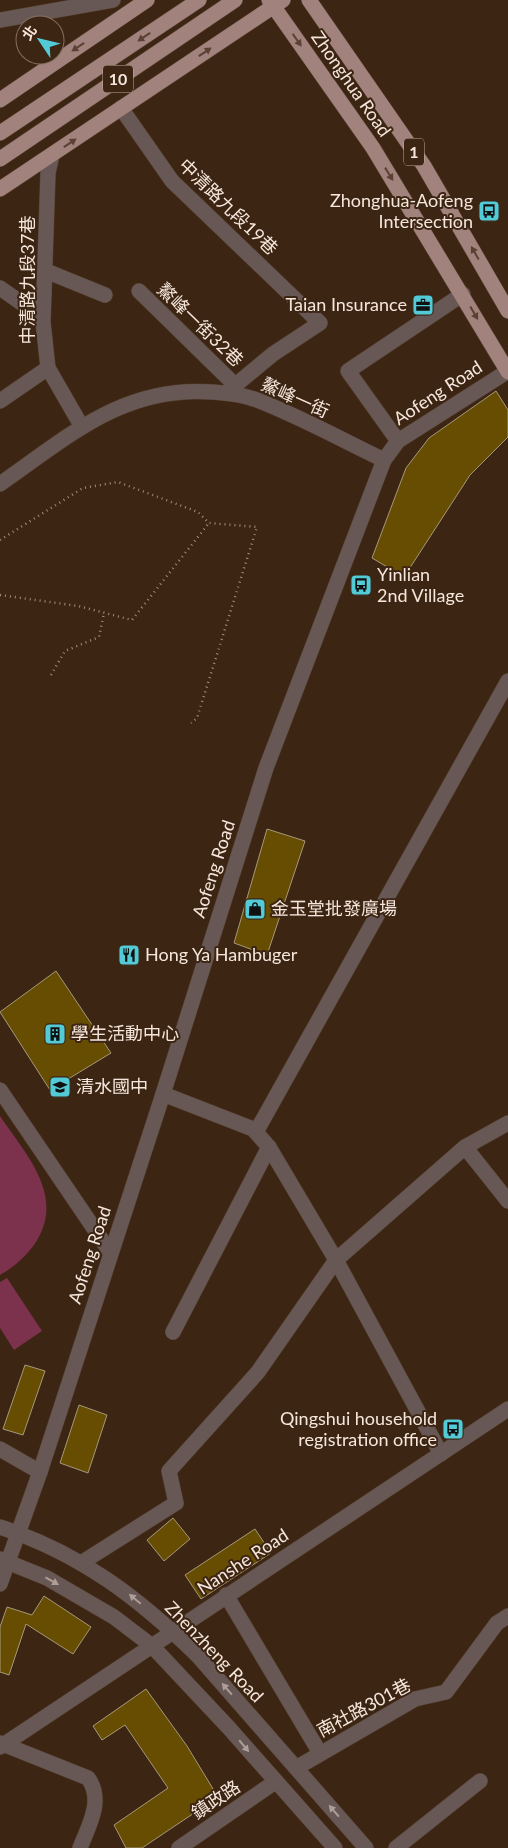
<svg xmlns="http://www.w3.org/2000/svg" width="508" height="1848" viewBox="0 0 508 1848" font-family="Lato,'Noto Sans TC',sans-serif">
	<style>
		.green { fill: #7c314d }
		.building { fill: #664d01; stroke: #a6997a }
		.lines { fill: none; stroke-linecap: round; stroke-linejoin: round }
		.minor-casing { stroke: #56402f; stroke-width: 16 }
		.major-casing { stroke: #56402f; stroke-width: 16 }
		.path { stroke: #a18d7f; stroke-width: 2.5; stroke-dasharray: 1 4; stroke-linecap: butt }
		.minor { stroke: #675755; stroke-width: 15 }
		.major { stroke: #a1827d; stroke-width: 15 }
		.oneway { fill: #5a4133 }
		.oneway2 { fill: #ae9e98 }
		.labels { text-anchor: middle; stroke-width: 4; stroke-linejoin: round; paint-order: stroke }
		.shield { fill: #3c2513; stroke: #beac9f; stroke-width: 1 }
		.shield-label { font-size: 16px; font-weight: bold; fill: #f6e6db }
		.street-label { font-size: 18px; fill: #f6e6db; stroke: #3c2513 }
		.poi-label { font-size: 18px; fill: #f6e6db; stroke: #3c2513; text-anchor: start }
	</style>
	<rect width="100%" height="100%" fill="#3c2513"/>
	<!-- green -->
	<g class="green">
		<path d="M0,1116c27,40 67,81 34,129 -9,12 -21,23 -34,30z"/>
		<polygon points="7,1278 42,1331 14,1350 0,1328 0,1282"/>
	</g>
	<!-- building -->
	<g class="building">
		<polygon points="496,391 508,410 508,437 470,475 404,577 372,558 406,468 429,438"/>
		<polygon points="267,829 305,841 267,955 234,943"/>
		<polygon points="56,971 111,1053 50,1090 0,1012"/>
		<polygon points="25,1365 45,1371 23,1435 3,1429"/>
		<polygon points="79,1405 107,1415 88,1473 60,1463"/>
		<polygon points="173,1518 190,1539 164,1561 147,1540"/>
		<polygon points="255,1529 271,1553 201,1599 185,1575"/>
		<polygon points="44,1596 91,1627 73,1654 26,1624 9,1675 0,1672 0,1627 7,1607 32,1615"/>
		<polygon points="146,1689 187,1746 218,1797 142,1848 126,1848 114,1825 168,1788 125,1725 102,1740 93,1726"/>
	</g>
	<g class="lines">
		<!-- minor casing -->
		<g class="minor-casing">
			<g id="minor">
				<polyline points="0,20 113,0"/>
				<polyline points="121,108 172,181 320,323 273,354 226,393"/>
				<polyline points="52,155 48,173 43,322 48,368 82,427"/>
				<polyline points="46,271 105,295"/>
				<polyline points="0,288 23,304 44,294"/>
				<polyline points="139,291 235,385"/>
				<polyline points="0,401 48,368"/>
				<polyline points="398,441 348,371 463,294"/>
				<path d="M0,484c69,-48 124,-99 213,-92 14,1 31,3 44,8 44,17 85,40 127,60"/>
				<polyline points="0,1090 110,1252"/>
				<polyline points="163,1094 253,1129 269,1147 336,1260 441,1454"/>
				<polyline points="256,1132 508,681"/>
				<polyline points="465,1147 508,1201"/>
				<polyline points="173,1332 269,1147"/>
				<polyline points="0,1449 40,1472"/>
				<path d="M0,1527c80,26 139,71 198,129l168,192"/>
				<polyline points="0,1559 47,1578 114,1617 152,1646 229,1728 335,1848"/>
				<polyline points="81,1563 176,1503 169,1471 258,1372 336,1260 465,1147 508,1123"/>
				<polyline points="0,1584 40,1472 163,1094 266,768 384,460 398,441 508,371"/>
				<polyline points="226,1595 320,1753"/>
				<path d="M0,1743l88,35c16,22 1,47 -8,70"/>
				<polyline points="0,1747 508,1409"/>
				<polyline points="296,1768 415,1699 446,1692 497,1623 508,1616"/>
				<polyline points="179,1848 275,1782"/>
				<polyline points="396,1848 480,1781"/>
			</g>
		</g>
		<!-- major casing -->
		<g class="major-casing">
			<g id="major">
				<polyline points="269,0 373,148 508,372"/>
				<polyline points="309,0 424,166 508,311"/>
				<polyline points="0,100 147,0"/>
				<polyline points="0,133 199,0"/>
				<polyline points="0,159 235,0"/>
				<polyline points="0,189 283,0"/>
			</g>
		</g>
		<!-- path -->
		<g class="path">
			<polyline points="0,540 83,488 118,482 198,512 209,523 257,527 197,718 191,723"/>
			<polyline points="0,595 78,606 132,620 209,523"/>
			<polyline points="51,675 65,651 99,637 104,613"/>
		</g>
		<!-- minor -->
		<use href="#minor" class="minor"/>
		<!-- major -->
		<use href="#major" class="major"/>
	</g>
	<!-- one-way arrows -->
	<defs><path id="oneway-solid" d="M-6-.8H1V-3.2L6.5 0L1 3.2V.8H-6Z" transform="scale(1.25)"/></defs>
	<g class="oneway">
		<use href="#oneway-solid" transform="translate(144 37) rotate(146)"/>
		<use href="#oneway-solid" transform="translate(297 40) rotate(55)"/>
		<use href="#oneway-solid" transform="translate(78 47) rotate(146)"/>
		<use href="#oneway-solid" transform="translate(205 52) rotate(-34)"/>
		<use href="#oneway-solid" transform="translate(70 143) rotate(-34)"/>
		<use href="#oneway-solid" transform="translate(389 174) rotate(58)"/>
		<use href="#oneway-solid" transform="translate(475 253) rotate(-120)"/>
		<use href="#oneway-solid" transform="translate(474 313) rotate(60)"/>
	</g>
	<g class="oneway2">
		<use href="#oneway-solid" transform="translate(52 1581) rotate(29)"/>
		<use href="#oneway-solid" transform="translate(135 1599) rotate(-140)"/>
		<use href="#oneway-solid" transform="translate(227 1689) rotate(-131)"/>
		<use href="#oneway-solid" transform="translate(244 1746) rotate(50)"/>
		<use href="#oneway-solid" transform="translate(334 1811) rotate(-131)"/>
	</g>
	<!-- icons -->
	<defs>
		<g id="bus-square" transform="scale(1.125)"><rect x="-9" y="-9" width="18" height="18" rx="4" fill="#52cbd7" stroke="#3c2513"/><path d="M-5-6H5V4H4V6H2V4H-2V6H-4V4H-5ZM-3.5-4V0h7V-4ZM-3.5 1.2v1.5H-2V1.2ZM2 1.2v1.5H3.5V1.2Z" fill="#111"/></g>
		<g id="office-square" transform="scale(1.125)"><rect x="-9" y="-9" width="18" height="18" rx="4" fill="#52cbd7" stroke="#3c2513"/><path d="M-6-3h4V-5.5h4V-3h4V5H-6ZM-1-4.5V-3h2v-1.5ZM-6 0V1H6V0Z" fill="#111"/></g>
		<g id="shop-square" transform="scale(1.125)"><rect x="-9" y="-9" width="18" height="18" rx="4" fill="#52cbd7" stroke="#3c2513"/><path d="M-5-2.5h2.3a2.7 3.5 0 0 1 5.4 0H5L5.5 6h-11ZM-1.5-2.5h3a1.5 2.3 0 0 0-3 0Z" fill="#111"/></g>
		<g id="restaurant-square" transform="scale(1.125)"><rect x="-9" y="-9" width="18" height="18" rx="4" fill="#52cbd7" stroke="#3c2513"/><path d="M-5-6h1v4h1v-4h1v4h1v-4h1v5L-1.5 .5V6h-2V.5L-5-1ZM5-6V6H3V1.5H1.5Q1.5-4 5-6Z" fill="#111"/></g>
		<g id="building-square" transform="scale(1.125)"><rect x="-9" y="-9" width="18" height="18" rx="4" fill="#52cbd7" stroke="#3c2513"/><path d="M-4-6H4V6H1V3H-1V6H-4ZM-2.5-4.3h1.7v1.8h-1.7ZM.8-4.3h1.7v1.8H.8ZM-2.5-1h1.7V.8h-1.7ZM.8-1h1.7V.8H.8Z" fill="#111"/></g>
		<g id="school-square" transform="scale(1.125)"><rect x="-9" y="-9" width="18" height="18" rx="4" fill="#52cbd7" stroke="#3c2513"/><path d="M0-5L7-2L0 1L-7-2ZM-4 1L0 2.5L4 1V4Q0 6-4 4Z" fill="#111"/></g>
	</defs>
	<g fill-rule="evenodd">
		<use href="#bus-square" x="489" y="211"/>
		<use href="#office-square" x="423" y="305"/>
		<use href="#bus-square" x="361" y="585"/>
		<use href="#shop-square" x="255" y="909"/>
		<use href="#restaurant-square" x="129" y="955"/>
		<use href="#building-square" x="55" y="1034"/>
		<use href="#school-square" x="60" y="1087"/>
		<use href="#bus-square" x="453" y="1429"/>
	</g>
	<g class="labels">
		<!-- shield labels -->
		<g class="shield">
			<rect x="103" y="65.5" width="30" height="27" rx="4"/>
			<rect x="404" y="138.5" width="20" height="27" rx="4"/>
		</g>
		<g class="shield-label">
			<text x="118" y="85">10</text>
			<text x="414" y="158">1</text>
		</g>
		<!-- street labels -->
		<g class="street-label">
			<text transform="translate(351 84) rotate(55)" y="6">Zhonghua Road</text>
			<text transform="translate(228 207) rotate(44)" y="6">中清路九段19巷</text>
			<text transform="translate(28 280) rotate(-90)" y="6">中清路九段37巷</text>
			<text transform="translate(200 325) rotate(44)" y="6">鰲峰一街32巷</text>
			<text transform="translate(438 393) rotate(-33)" y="6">Aofeng Road</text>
			<text transform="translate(295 398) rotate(24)" y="6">鰲峰一街</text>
			<text transform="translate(214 869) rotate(-72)" y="6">Aofeng Road</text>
			<text transform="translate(90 1255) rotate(-72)" y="6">Aofeng Road</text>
			<text transform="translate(243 1562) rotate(-33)" y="6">Nanshe Road</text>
			<text transform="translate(214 1652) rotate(46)" y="6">Zhenzheng Road</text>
			<text transform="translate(364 1708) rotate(-28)" y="6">南社路301巷</text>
			<text transform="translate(216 1800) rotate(-34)" y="6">鎮政路</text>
		</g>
		<!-- poi labels -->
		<g class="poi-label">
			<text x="473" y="207" text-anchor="end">Zhonghua-Aofeng<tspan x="473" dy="21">Intersection</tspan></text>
			<text x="407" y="311" text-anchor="end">Taian Insurance</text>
			<text x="377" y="581">Yinlian<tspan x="377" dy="21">2nd Village</tspan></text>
			<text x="271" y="915">金玉堂批發廣場</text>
			<text x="145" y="961">Hong Ya Hambuger</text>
			<text x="71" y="1040">學生活動中心</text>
			<text x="76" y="1093">清水國中</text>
			<text x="437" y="1425" text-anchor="end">Qingshui household<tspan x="437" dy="21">registration office</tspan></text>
		</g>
	</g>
	<!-- north arrow -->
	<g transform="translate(40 40) rotate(305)"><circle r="24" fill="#3c2513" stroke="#867263"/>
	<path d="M0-4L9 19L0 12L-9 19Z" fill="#52cbd7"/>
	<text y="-8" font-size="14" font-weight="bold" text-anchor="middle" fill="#f6e6db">北</text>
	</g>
</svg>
